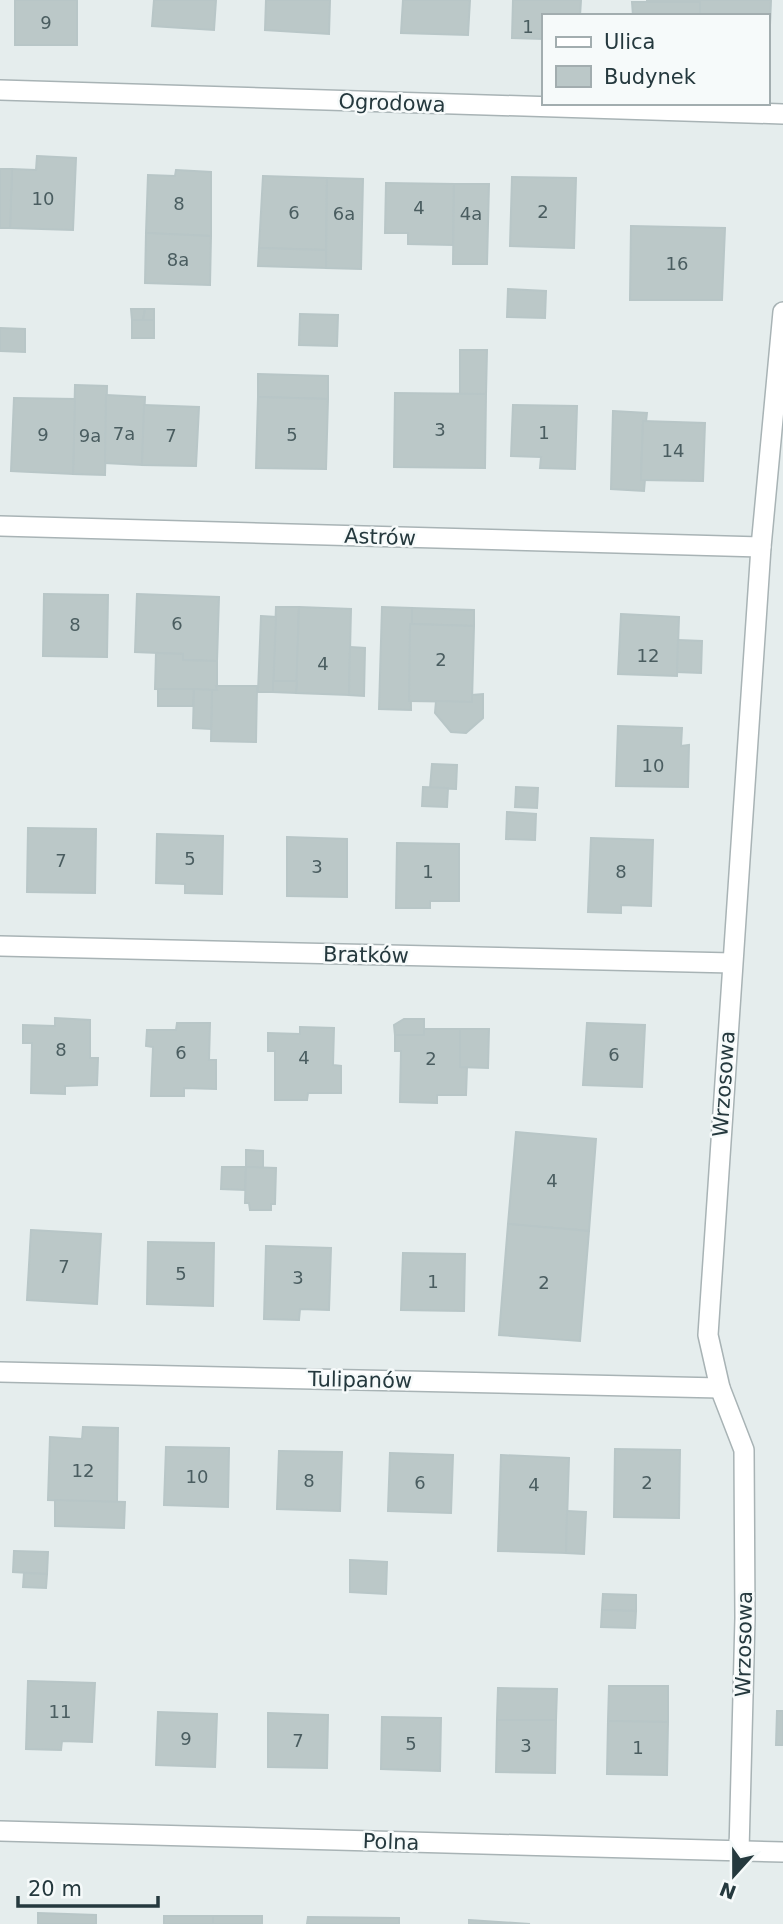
<svg xmlns="http://www.w3.org/2000/svg" width="783" height="1924" viewBox="0 0 783 1924" font-family="'DejaVu Sans',sans-serif">
	<style>
		.building { fill: #bbc8c8; stroke: #b8c6c7; stroke-width: 2 }
		.lines { fill: none; stroke-linecap: round; stroke-linejoin: round }
		.minor-casing { stroke: #a8b3b5; stroke-width: 22 }
		.minor { stroke: #fff; stroke-width: 19 }
		.labels { text-anchor: middle; stroke-width: 5; stroke-linejoin: round; paint-order: stroke }
		.number-label { font-size: 18px; fill: #4a5d60 }
		.street-label { font-size: 21px; fill: #25393e; stroke: #f6fafa }
	</style>
	<rect width="100%" height="100%" fill="#e5eded"/>
	<!-- building -->
	<g class="building">
		<rect x="15" y="0" width="62" height="45"/>
		<polygon points="154,0 216,0 214,30 152,26"/>
		<polygon points="266,0 330,0 329,34 265,30"/>
		<polygon points="403,0 470,0 468,35 401,33"/>
		<polygon points="513,0 581,0 580,16 543,16 543,39 512,38"/>
		<polygon points="647,0 700,0 700,2 647,3"/>
		<polygon points="700,0 771,0 769,50 767,16 700,16"/>
		<polygon points="632,2 700,2 700,16 633,16"/>
		<polygon points="37,156 76,158 73,230 10,228 12,169 36,170"/>
		<polygon points="0,169 12,169 10,228 0,228"/>
		<polygon points="176,170 211,172 211,236 146,233 148,175 175,176"/>
		<polygon points="263,176 327,178 326,250 259,248"/>
		<polygon points="512,177 576,178 574,248 510,246"/>
		<polygon points="327,178 363,179 361,269 326,268"/>
		<polygon points="386,183 454,184 453,245 408,244 408,233 385,233"/>
		<polygon points="454,184 489,184 487,264 453,264"/>
		<polygon points="631,226 725,228 722,300 630,300"/>
		<polygon points="146,233 211,236 210,285 145,283"/>
		<polygon points="259,248 326,250 326,268 258,266"/>
		<polygon points="508,289 546,291 545,318 507,317"/>
		<polygon points="131,309 145,309 143,320 132,320"/>
		<polygon points="145,309 154,309 154,320 143,320"/>
		<polygon points="300,314 338,315 337,346 299,345"/>
		<rect x="132" y="320" width="22" height="18"/>
		<polygon points="0,328 25,329 25,352 0,351"/>
		<polygon points="460,350 487,350 486,394 460,394"/>
		<polygon points="258,374 328,376 328,399 258,397"/>
		<polygon points="75,385 107,386 105,475 73,474"/>
		<polygon points="395,393 486,394 485,468 394,467"/>
		<polygon points="106,395 145,397 142,465 105,463"/>
		<polygon points="258,397 328,399 326,469 256,468"/>
		<polygon points="14,398 75,399 73,474 11,471"/>
		<polygon points="144,405 199,407 196,466 142,465"/>
		<polygon points="513,405 577,406 575,469 540,468 541,457 511,456"/>
		<polygon points="613,411 647,413 646,422 643,421 641,480 645,479 644,491 611,489"/>
		<polygon points="643,421 705,423 703,481 641,480"/>
		<polygon points="44,594 108,595 107,657 43,656"/>
		<polygon points="137,594 219,597 217,661 183,660 183,654 135,652"/>
		<polygon points="276,607 299,607 297,681 273,681"/>
		<polygon points="299,607 351,609 349,695 296,693"/>
		<polygon points="382,607 412,608 412,624 410,624 411,710 379,709"/>
		<polygon points="412,608 474,610 474,626 412,624"/>
		<polygon points="621,614 679,617 677,676 618,674"/>
		<polygon points="261,616 276,617 273,692 258,692"/>
		<polygon points="410,624 474,626 472,702 409,701"/>
		<polygon points="678,640 702,641 701,673 677,672"/>
		<polygon points="350,647 365,648 364,696 349,695"/>
		<polygon points="156,653 183,654 183,660 217,661 217,690 155,689"/>
		<polygon points="273,681 297,681 296,693 273,692"/>
		<polygon points="216,686 257,686 256,742 211,741 212,690 217,690"/>
		<polygon points="158,689 194,689 193,706 158,706"/>
		<polygon points="194,689 212,690 211,729 193,728"/>
		<polygon points="483,694 483,718 466,733 451,732 435,713 436,701 472,702 472,695"/>
		<polygon points="618,726 682,728 681,746 689,745 688,787 616,786"/>
		<polygon points="432,764 457,765 456,789 430,788"/>
		<polygon points="423,787 448,788 447,807 422,806"/>
		<polygon points="516,787 538,788 537,808 515,807"/>
		<polygon points="507,812 536,814 535,840 506,839"/>
		<polygon points="28,828 96,829 95,893 27,892"/>
		<polygon points="157,834 223,836 222,894 185,893 185,884 156,883"/>
		<polygon points="287,837 347,839 347,897 287,896"/>
		<polygon points="591,838 653,840 651,906 621,905 621,913 588,912"/>
		<polygon points="397,843 459,844 459,901 430,901 430,908 396,908"/>
		<polygon points="55,1018 90,1020 90,1058 98,1058 97,1085 65,1086 65,1094 31,1093 32,1043 23,1043 23,1025 55,1026"/>
		<polygon points="404,1019 424,1019 424,1035 395,1035 394,1025"/>
		<polygon points="177,1023 210,1023 209,1060 216,1060 216,1089 184,1088 184,1096 151,1096 153,1047 146,1046 147,1030 176,1030"/>
		<polygon points="587,1023 645,1025 642,1087 583,1085"/>
		<polygon points="300,1027 334,1028 333,1065 341,1066 341,1093 308,1093 307,1100 275,1100 275,1051 268,1051 268,1033 300,1034"/>
		<polygon points="424,1029 460,1029 460,1067 467,1067 466,1095 437,1095 437,1103 400,1102 401,1051 395,1051 395,1035 424,1035"/>
		<polygon points="460,1029 489,1029 488,1068 460,1067"/>
		<polygon points="516,1132 596,1139 589,1231 508,1224"/>
		<polygon points="246,1150 263,1151 263,1168 246,1167"/>
		<polygon points="222,1167 246,1167 245,1190 221,1189"/>
		<polygon points="246,1167 276,1168 275,1204 271,1204 271,1210 250,1210 249,1203 245,1203"/>
		<polygon points="508,1224 589,1231 580,1341 499,1335"/>
		<polygon points="31,1230 101,1234 97,1304 27,1300"/>
		<polygon points="148,1242 214,1243 213,1306 147,1304"/>
		<polygon points="266,1246 331,1248 329,1310 300,1309 299,1320 264,1319"/>
		<polygon points="403,1253 465,1254 464,1311 401,1310"/>
		<polygon points="83,1427 118,1428 117,1502 48,1500 50,1437 82,1439"/>
		<polygon points="166,1447 229,1448 228,1507 164,1505"/>
		<polygon points="615,1449 680,1450 679,1518 614,1517"/>
		<polygon points="279,1451 342,1452 340,1511 277,1509"/>
		<polygon points="390,1453 453,1455 451,1513 388,1511"/>
		<polygon points="501,1455 569,1458 566,1553 498,1551"/>
		<polygon points="55,1500 125,1502 124,1528 55,1526"/>
		<polygon points="567,1511 586,1512 584,1554 566,1553"/>
		<polygon points="14,1551 48,1552 47,1574 13,1572"/>
		<polygon points="350,1560 387,1562 386,1594 350,1592"/>
		<polygon points="24,1573 47,1574 46,1588 23,1587"/>
		<polygon points="603,1594 636,1595 636,1611 602,1610"/>
		<polygon points="602,1610 636,1611 635,1628 601,1627"/>
		<polygon points="28,1681 95,1683 92,1742 62,1741 61,1750 26,1749"/>
		<polygon points="609,1686 668,1686 668,1722 608,1721"/>
		<polygon points="498,1688 557,1689 556,1720 497,1720"/>
		<polygon points="777,1711 783,1711 783,1745 776,1745"/>
		<polygon points="158,1712 217,1714 215,1767 156,1765"/>
		<polygon points="268,1713 328,1715 327,1768 268,1767"/>
		<polygon points="382,1717 441,1718 440,1771 381,1769"/>
		<polygon points="497,1720 556,1720 555,1773 496,1772"/>
		<polygon points="608,1721 668,1722 667,1775 607,1774"/>
		<polygon points="38,1913 96,1915 96,1924 38,1924"/>
		<rect x="164" y="1916" width="49" height="8"/>
		<rect x="213" y="1916" width="49" height="8"/>
		<polygon points="308,1917 399,1918 399,1924 307,1924"/>
		<polygon points="469,1920 530,1924 469,1924"/>
	</g>
	<g class="lines">
		<!-- minor casing -->
		<g class="minor-casing">
			<g id="minor">
				<polyline points="0,90 783,114"/>
				<polyline points="0,526 761,547"/>
				<polyline points="0,946 732,963"/>
				<polyline points="0,1372 720,1388"/>
				<polyline points="0,1831 783,1852"/>
				<polyline points="739,1851 745,1618 744,1450 720,1388 708,1335 761,547 783,312"/>
			</g>
		</g>
		<!-- minor -->
		<use href="#minor" class="minor"/>
	</g>
	<g class="labels">
		<!-- number labels -->
		<g class="number-label">
			<text x="46" y="29">9</text>
			<text x="528" y="33">1</text>
			<text x="43" y="205">10</text>
			<text x="179" y="210">8</text>
			<text x="419" y="214">4</text>
			<text x="543" y="218">2</text>
			<text x="294" y="219">6</text>
			<text x="344" y="220">6a</text>
			<text x="471" y="220">4a</text>
			<text x="178" y="266">8a</text>
			<text x="677" y="270">16</text>
			<text x="440" y="436">3</text>
			<text x="544" y="439">1</text>
			<text x="124" y="440">7a</text>
			<text x="43" y="441">9</text>
			<text x="292" y="441">5</text>
			<text x="90" y="442">9a</text>
			<text x="171" y="442">7</text>
			<text x="673" y="457">14</text>
			<text x="177" y="630">6</text>
			<text x="75" y="631">8</text>
			<text x="648" y="662">12</text>
			<text x="441" y="666">2</text>
			<text x="323" y="670">4</text>
			<text x="653" y="772">10</text>
			<text x="190" y="865">5</text>
			<text x="61" y="867">7</text>
			<text x="317" y="873">3</text>
			<text x="428" y="878">1</text>
			<text x="621" y="878">8</text>
			<text x="61" y="1056">8</text>
			<text x="181" y="1059">6</text>
			<text x="614" y="1061">6</text>
			<text x="304" y="1064">4</text>
			<text x="431" y="1065">2</text>
			<text x="552" y="1187">4</text>
			<text x="64" y="1273">7</text>
			<text x="181" y="1280">5</text>
			<text x="298" y="1284">3</text>
			<text x="433" y="1288">1</text>
			<text x="544" y="1289">2</text>
			<text x="83" y="1477">12</text>
			<text x="197" y="1483">10</text>
			<text x="309" y="1487">8</text>
			<text x="420" y="1489">6</text>
			<text x="647" y="1489">2</text>
			<text x="534" y="1491">4</text>
			<text x="60" y="1718">11</text>
			<text x="186" y="1745">9</text>
			<text x="298" y="1747">7</text>
			<text x="411" y="1750">5</text>
			<text x="526" y="1752">3</text>
			<text x="638" y="1754">1</text>
		</g>
		<!-- street labels -->
		<g class="street-label">
			<text transform="translate(392 103) rotate(2)" y="7">Ogrodowa</text>
			<text transform="translate(380 537) rotate(2)" y="7">Astrów</text>
			<text transform="translate(366 955) rotate(1)" y="7">Bratków</text>
			<text transform="translate(724 1084) rotate(-86)" y="7">Wrzosowa</text>
			<text transform="translate(360 1380) rotate(1)" y="7">Tulipanów</text>
			<text transform="translate(744 1644) rotate(-89)" y="7">Wrzosowa</text>
			<text transform="translate(391 1842) rotate(2)" y="7">Polna</text>
		</g>
	</g>
	<!-- legend -->
	<rect x="542" y="14" width="228" height="91" fill="#f6fafa" stroke="#a2adaf" stroke-width="2"/>
	<rect x="556" y="37" width="35" height="10" fill="#ffffff" stroke="#a2adaf" stroke-width="2"/>
	<text x="604" y="49" font-size="21" fill="#25393e">Ulica</text>
	<rect x="556" y="66" width="35" height="21" fill="#bbc8c8" stroke="#a2adaf" stroke-width="2"/>
	<text x="604" y="84" font-size="21" fill="#25393e">Budynek</text>
	<!-- north arrow -->
	<g transform="translate(734 1875) rotate(201)" stroke="#f6fafa" stroke-width="5" paint-order="stroke">
	<path d="M0-5L12 26L0 18L-12 26Z" fill="#25393e"/>
	<text y="-10" font-size="19" font-weight="bold" text-anchor="middle" fill="#25393e">N</text>
	</g>
	<!-- scale -->
	<path d="M18 1896v10h140v-10" fill="none" stroke="#25393e" stroke-width="3.5"/>
	<text x="28" y="1896" font-size="21" fill="#25393e" stroke="#f6fafa" stroke-width="5" paint-order="stroke">20 m</text>
</svg>
